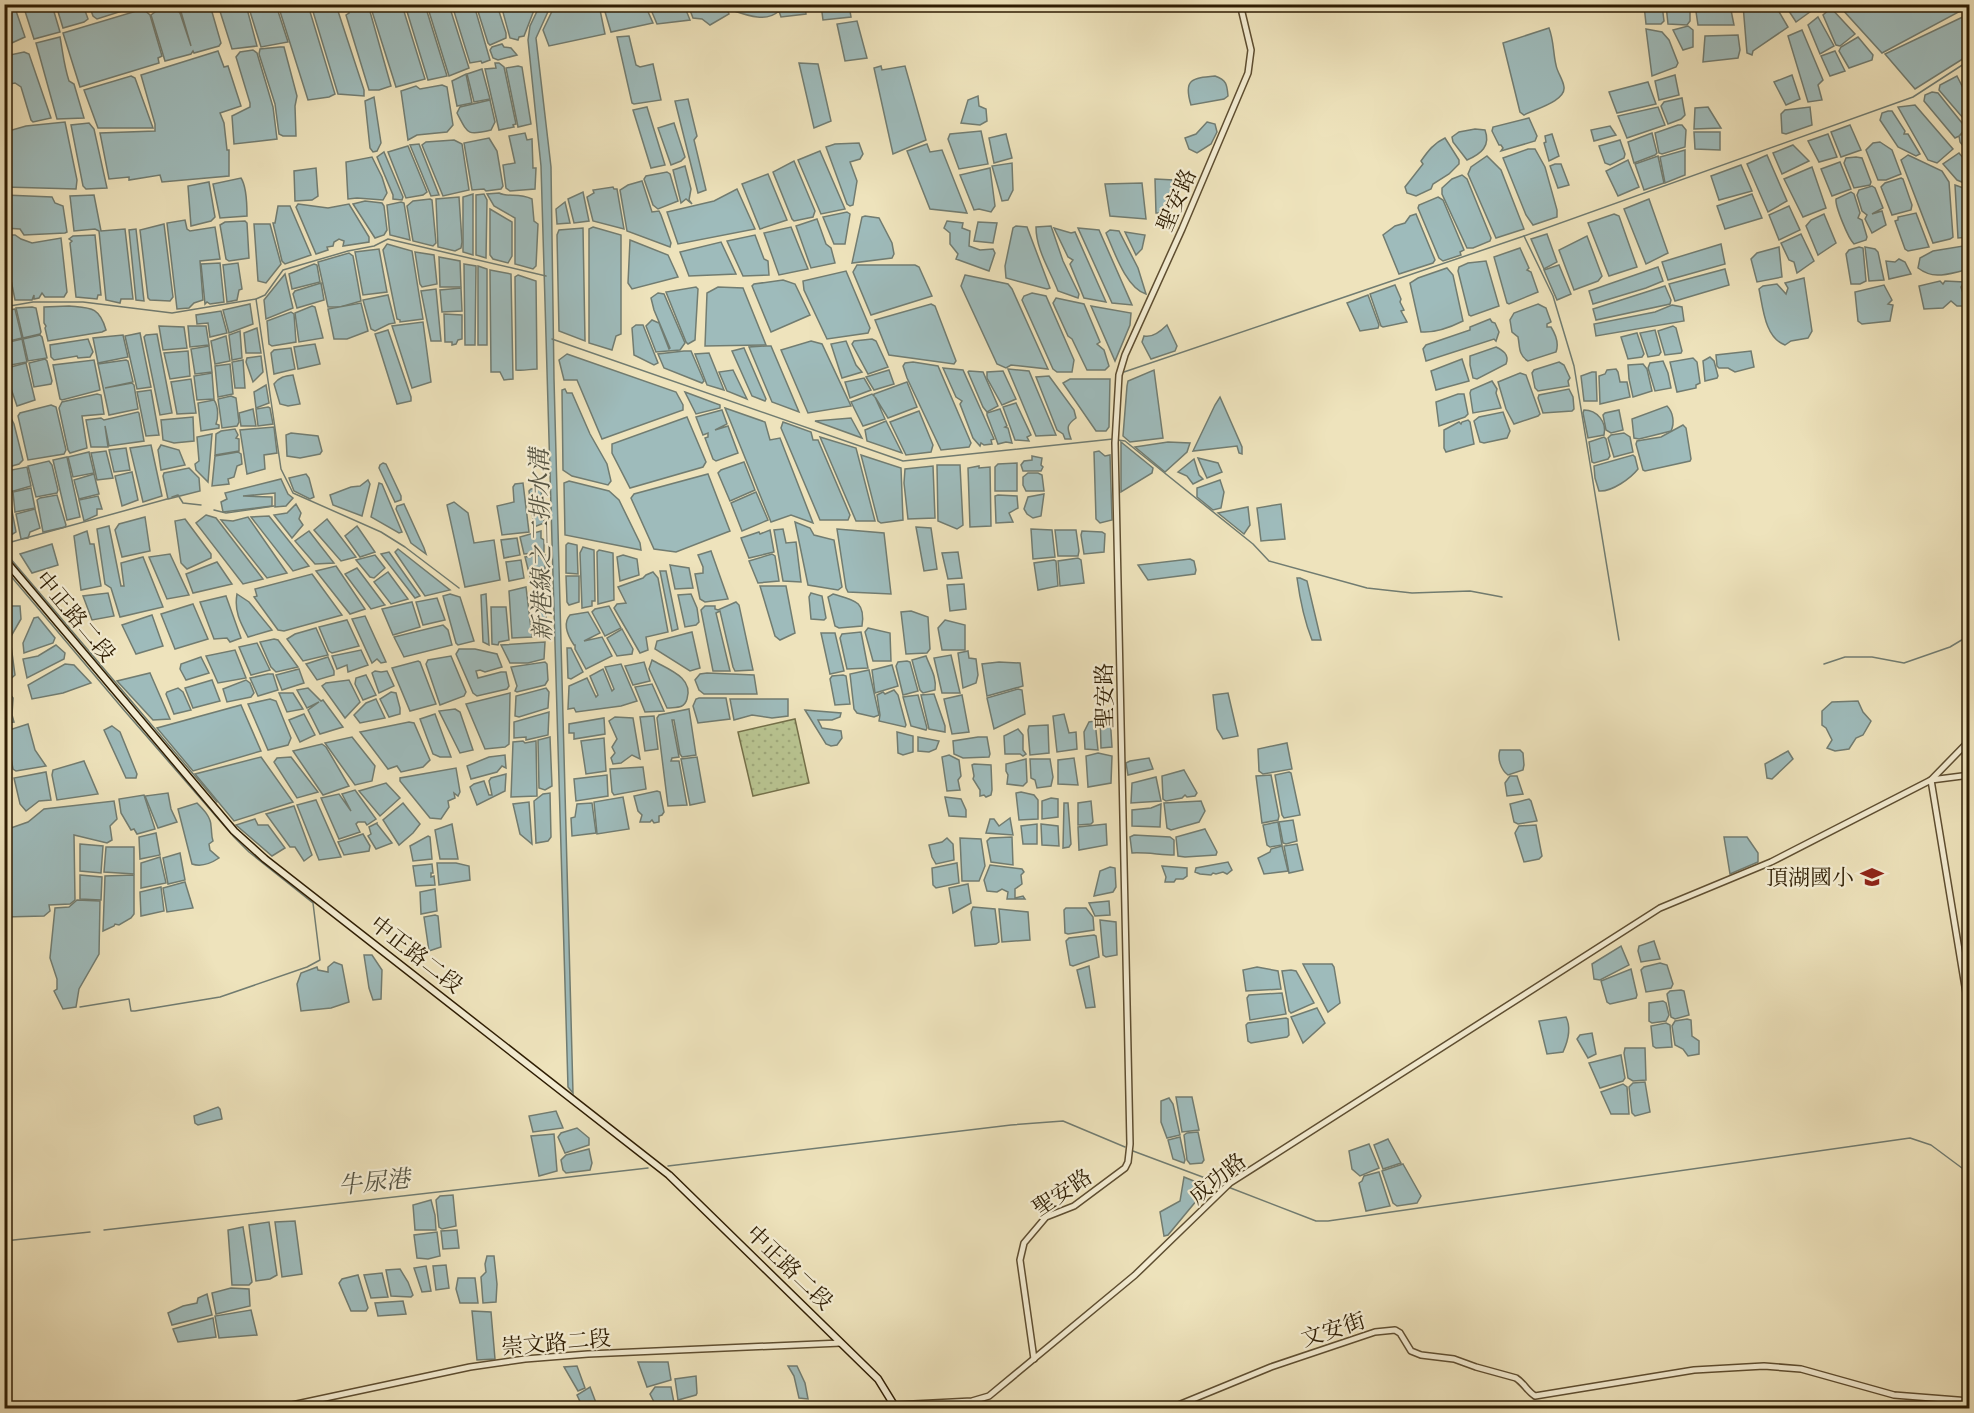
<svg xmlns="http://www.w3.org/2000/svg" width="1974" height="1413" viewBox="0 0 1974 1413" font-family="Vollkorn,'Noto Serif TC',serif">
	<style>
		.grass { fill: url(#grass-dots); stroke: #74704a; stroke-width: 1.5 }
		.water { fill: #9ebbbb; stroke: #717c71; stroke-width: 1.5 }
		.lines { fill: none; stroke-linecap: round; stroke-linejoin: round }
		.stream { stroke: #717c71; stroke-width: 1.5 }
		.tertiary-casing { stroke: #5e4e31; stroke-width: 8 }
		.secondary-casing { stroke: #2e1d03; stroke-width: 9 }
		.tertiary { stroke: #f4edd3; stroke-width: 5 }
		.secondary { stroke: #f4edd3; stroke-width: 6 }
		.labels { text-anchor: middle; stroke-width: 4.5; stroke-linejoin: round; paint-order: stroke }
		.street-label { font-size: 22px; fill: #2e1d03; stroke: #f4edd3 }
		.poi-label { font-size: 22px; fill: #2e1d03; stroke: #f4edd3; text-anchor: end }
		.water-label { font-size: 24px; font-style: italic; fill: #555443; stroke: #f4edd3 }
	</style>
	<defs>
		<pattern id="grass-dots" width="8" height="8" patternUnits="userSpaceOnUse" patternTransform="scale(1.5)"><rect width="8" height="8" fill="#b9c491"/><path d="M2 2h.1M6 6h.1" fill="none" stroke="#9fa87b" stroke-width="1.8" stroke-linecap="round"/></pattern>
	</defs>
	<rect width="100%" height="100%" fill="#eee3bc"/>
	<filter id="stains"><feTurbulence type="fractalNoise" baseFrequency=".00333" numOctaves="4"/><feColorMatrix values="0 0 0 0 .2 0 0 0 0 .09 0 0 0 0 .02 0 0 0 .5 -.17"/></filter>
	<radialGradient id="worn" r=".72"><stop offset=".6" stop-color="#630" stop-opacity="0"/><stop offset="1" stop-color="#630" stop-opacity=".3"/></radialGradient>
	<!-- grass -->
	<polygon class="grass" points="795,719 809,783 753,796 738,732"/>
	<!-- water -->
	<g class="water">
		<polygon points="1821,4 1796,22 1785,5 1785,4"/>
		<polygon points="4,5 14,5 25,37 5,46"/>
		<polygon points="23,5 52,5 60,32 34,39"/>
		<polygon points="56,5 83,5 88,19 84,22 63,28"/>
		<polygon points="89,5 89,4 141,5 97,19 93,16"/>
		<polygon points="173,5 180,13 191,46 179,5 210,5 221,43 219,46 194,53 193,51 191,54 165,61 151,15 155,12 154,8"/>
		<polygon points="218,5 246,5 257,46 232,49"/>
		<polygon points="248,5 276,5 288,42 261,47"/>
		<polygon points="278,5 308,5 335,94 329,97 308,100"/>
		<polygon points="311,5 336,5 364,90 364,96 338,94"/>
		<polygon points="370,5 402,5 425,79 396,87"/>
		<polygon points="405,5 425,5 447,76 428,80"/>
		<polygon points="427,5 449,5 469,68 449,76"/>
		<polygon points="452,5 474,5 490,60 482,63 481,61 470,63"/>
		<polygon points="476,5 497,5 506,33 506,38 490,45 488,43"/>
		<polygon points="501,5 536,5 524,36 519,37 518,40 510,38"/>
		<polygon points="540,5 551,5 536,38 551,167 554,379 573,1093 568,1087 541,166 528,40 530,26"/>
		<polygon points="555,5 599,5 605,34 549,46 543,30"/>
		<polygon points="603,5 645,5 653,23 611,32"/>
		<polygon points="649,5 684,5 690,20 657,24"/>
		<polygon points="688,5 725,5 729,14 710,25 702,19 693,18"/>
		<path d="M729,5h76l1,9 -25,3 -2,-6c-13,12 -33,4 -48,-1z"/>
		<polygon points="821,5 849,5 851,17 823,20"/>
		<polygon points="1644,5 1662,5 1664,21 1661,24 1646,24"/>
		<polygon points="1666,5 1690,5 1690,21 1687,25 1668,24"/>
		<polygon points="1695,5 1730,5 1734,25 1698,25"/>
		<polygon points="1743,5 1775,5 1788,27 1753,51 1752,55 1747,53"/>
		<polygon points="1848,5 1967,4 1968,7 1882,53 1841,8"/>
		<polygon points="366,6 369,8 391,86 379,90 369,90 346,15 349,13 349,10"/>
		<polygon points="1831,8 1855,34 1840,46 1836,45 1823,15"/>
		<polygon points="143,9 150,15 162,56 158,58 159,63 80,87 63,33"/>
		<polygon points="1969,14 1969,55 1915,89 1885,54"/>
		<polygon points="1818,17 1834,46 1820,54 1808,25"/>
		<polygon points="857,21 867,58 845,61 837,24"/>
		<polygon points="1688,26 1693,30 1693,47 1683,50 1673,30"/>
		<path d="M1549,28c5,13 4,25 7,37 1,7 7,14 8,22 2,14 -29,22 -40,28l-4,-3 -17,-69z"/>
		<polygon points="1646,29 1662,32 1669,40 1678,63 1676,67 1652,76"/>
		<polygon points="1802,30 1823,80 1818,85 1822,100 1808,102 1788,36"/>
		<polygon points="1738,35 1740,50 1738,58 1703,62 1705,36"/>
		<polygon points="629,36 636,65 640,67 653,64 661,100 634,104 632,103 617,37"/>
		<path d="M60,37c3,16 4,29 9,44l5,3 10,34 -27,1 -21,-76z"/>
		<polygon points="1858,37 1873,55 1872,60 1849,68 1839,51 1841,47"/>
		<polygon points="502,44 504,47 511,48 517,55 498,60 493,58 490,50 492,47"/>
		<polygon points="280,47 284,47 297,96 295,106 296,136 283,136 279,134 275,104 259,54 260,49"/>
		<polygon points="253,50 257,53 273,107 277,139 234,144 232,116 250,107 250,103 236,57 240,52"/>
		<polygon points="218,51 224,67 228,66 241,106 220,113 224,123 227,150 229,150 229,176 162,182 160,175 129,180 129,177 109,179 100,133 155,131 155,124 141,75"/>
		<polygon points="1835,51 1845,71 1830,76 1821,56"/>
		<polygon points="24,52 29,54 51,118 33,122 31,120 21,87 15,83 5,85 5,56"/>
		<polygon points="495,63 499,63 504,67 516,124 513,125 514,127 499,130 485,69 496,68"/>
		<polygon points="799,63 818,64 831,121 814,128"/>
		<polygon points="518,66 522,67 531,124 518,127 506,68"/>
		<polygon points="881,66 882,70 905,66 926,140 893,154 874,68"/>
		<polygon points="482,69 490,99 474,102 467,74"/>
		<polygon points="466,74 472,103 457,106 452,81"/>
		<polygon points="1675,75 1679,95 1659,100 1655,81"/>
		<polygon points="1792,75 1800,99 1786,105 1774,82"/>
		<polygon points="131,76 135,78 153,128 98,128 84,90"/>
		<path d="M1215,76c12,4 12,9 13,20l-4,3 -33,6c-8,-26 1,-27 24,-29z"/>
		<polygon points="1957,76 1969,100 1969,125 1939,90 1940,85"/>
		<polygon points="1648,82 1656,104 1617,113 1609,92"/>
		<polygon points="442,85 447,87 453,125 447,132 417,135 408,140 401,91 416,86 420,89"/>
		<polygon points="1932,92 1938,93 1966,128 1960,135 1969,133 1969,154 1960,142 1959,136 1955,138 1924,101 1925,95"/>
		<polygon points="978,96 979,106 986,109 987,121 980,125 961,123 968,100"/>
		<polygon points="374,97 381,143 377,151 373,152 370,148 365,101"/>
		<polygon points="1682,98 1685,115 1681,119 1668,124 1661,106 1664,102"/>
		<polygon points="688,99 697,136 694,140 706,190 698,193 675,101"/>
		<path d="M490,100l5,22 -4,8c-24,6 -23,4 -34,-17l3,-6z"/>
		<polygon points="1915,105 1953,149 1937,163 1928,160 1898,107"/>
		<polygon points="647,107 665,165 651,168 633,110"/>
		<polygon points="1658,107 1665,125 1627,138 1618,116"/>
		<polygon points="1708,107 1721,128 1694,129 1695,108"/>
		<polygon points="1810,107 1812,125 1786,134 1782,133 1781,114 1785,110"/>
		<polygon points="1888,111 1892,111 1905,131 1904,134 1908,134 1920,154 1916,156 1898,147 1880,120 1882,113"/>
		<polygon points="1529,118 1537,136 1535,141 1501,151 1503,148 1501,145 1499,145 1492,131 1493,127"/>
		<polygon points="65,122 77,180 76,189 5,187 5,132 26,126"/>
		<polygon points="1207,122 1215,124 1217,132 1211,144 1197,153 1189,149 1185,138 1196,134"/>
		<polygon points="89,123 94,129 107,188 86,189 83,186 71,125"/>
		<polygon points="674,123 685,157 681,161 671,165 658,128"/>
		<polygon points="1678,125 1682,125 1686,130 1685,147 1662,154 1659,153 1655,133"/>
		<polygon points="1850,125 1861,150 1841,157 1831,132"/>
		<polygon points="1610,126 1616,135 1594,141 1591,130"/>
		<path d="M1475,129l10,1c6,16 -4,24 -18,30l-14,-18 -1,-5 7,-5z"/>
		<polygon points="981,131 988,164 959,169 948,139 950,134"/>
		<polygon points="1694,132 1720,132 1720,150 1695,149"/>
		<polygon points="525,133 527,140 532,139 533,168 536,168 535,189 510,191 506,188 503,165 515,163 509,136"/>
		<polygon points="1652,133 1657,153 1655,155 1634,163 1628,142"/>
		<polygon points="1006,134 1012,158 994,163 989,138"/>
		<polygon points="1552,134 1559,156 1549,161 1544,143 1546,142 1545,136"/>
		<polygon points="1828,134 1837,157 1819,162 1808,141"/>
		<polygon points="489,138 497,151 503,186 501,189 486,191 484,189 472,190 464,143"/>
		<path d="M1445,138l14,22v4l-10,10 -16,10 -2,5 -15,7 -9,-3 -2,-6 18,-23 -2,-3c7,-10 13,-18 24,-23z"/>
		<polygon points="454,140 462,144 469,190 443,196 422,145 426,142"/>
		<polygon points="1620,140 1625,154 1624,158 1610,165 1605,163 1599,146"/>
		<polygon points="1880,142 1892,150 1901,174 1886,180 1878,180 1866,150 1873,143"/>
		<polygon points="859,143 863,154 860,159 850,162 857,181 853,205 850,206 847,204 826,147 835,144"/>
		<polygon points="419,144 439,195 431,196 410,145"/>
		<polygon points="927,144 930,152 942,150 967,213 930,209 907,151"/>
		<polygon points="1793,145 1809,161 1782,174 1773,153"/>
		<polygon points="408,146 427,192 423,195 406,198 388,152"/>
		<polygon points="1528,149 1535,149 1545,167 1557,210 1557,217 1533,225 1526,215 1503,158"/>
		<polygon points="1685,150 1685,175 1665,183 1660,157"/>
		<polygon points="820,151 845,209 821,214 798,160"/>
		<polygon points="384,152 403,197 402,200 393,199 393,195 377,157"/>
		<polygon points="1959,153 1969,165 1969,185 1957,180 1943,164"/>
		<polygon points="1767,155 1787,201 1768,212 1747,164"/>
		<polygon points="1908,155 1942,171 1949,182 1953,237 1950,239 1933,243 1901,160"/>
		<polygon points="1487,156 1501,170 1524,229 1496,238 1468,174 1471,167"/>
		<polygon points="1658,156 1664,183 1644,190 1635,164"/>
		<polygon points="372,157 382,177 387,193 383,200 357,198 348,199 346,162"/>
		<polygon points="1856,157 1862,158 1871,182 1870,185 1854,188 1844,163 1846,158"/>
		<polygon points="1628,160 1639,187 1618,196 1606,171"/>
		<polygon points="794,161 815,211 813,217 794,221 792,219 773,172"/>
		<polygon points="1840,162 1851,189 1832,196 1821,169"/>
		<polygon points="1012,163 1013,190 1008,200 1002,201 992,166"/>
		<polygon points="1555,164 1561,164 1569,185 1558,188 1550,166"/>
		<polygon points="1741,165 1752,191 1719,200 1711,176"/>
		<polygon points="685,166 691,189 689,200 692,204 686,199 681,203 673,170"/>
		<polygon points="1812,167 1826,208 1803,217 1784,179"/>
		<polygon points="316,168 318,196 312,200 295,201 294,171"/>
		<polygon points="990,168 995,206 991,212 979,209 974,210 960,175"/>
		<polygon points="667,172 670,174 678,201 658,209 653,205 644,179 646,176"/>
		<polygon points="768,174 787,220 760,229 742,184"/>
		<polygon points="1462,175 1467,179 1491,238 1490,241 1473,248 1467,248 1442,194 1442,188 1452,179"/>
		<path d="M241,178c6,9 6,27 6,38l-27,2 -7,-34z"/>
		<polygon points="1901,178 1903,179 1912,205 1911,210 1892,215 1881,187 1885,183"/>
		<path d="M1155,179l19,1c4,15 7,21 -5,33h-13z"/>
		<polygon points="642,181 652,212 659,211 661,215 671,243 670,247 627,231 620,190 628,185"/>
		<polygon points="209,182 215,217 211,221 191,226 188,186"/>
		<polygon points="1142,183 1146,219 1110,216 1105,184"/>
		<polygon points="1955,185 1969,190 1969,237 1958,238"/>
		<polygon points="1872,186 1875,188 1883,208 1872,214 1882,211 1886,225 1872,233 1865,219 1867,215 1862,211 1857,195 1859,190"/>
		<polygon points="613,187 614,189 617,189 624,229 593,221 587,197 594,193 593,190"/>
		<polygon points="737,189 755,229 678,244 667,212 714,201"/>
		<polygon points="583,192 589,221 574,223 568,199"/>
		<path d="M1851,192l3,2 6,19 -2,5 4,2 5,17 -1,3 -12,4c-6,-6 -19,-38 -18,-45z"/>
		<path d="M499,193c10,5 19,-1 33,6l2,22 4,3 -2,42 -3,3 -18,-5v-46l-21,-12 -7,-12z"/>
		<polygon points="473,194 473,255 463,252 463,197"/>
		<polygon points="484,194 487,200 486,258 476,255 476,195"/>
		<polygon points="1752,194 1762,218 1725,229 1717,206"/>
		<polygon points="5,195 52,197 55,203 63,206 67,232 65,233 24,235 20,229 5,228"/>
		<polygon points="94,195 101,231 125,229 133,299 121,299 120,303 106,300 99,231 95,229 74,231 70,196"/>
		<polygon points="459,197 462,242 461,248 455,251 438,247 436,199"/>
		<polygon points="1438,197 1443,200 1464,250 1460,252 1461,255 1443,261 1439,258 1418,208 1419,205"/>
		<polygon points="430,199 432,200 436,243 433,246 413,241 407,206 413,201"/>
		<polygon points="1649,199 1668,253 1646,264 1624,209"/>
		<polygon points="365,201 382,203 384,206 387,230 384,235 375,238 353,204"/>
		<polygon points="401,202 404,203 410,240 390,235 387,205"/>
		<polygon points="565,202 570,223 557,224 556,209"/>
		<polygon points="298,204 328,208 349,204 369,237 369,242 343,246 344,241 339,239 334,242 333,246 327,247 328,250 316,254 296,207"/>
		<polygon points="278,206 290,206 311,255 285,264 282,261 273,223 275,223"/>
		<polygon points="1789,206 1800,230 1779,240 1769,215"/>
		<polygon points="490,209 512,222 512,256 508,263 493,259 490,255"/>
		<polygon points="847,212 850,214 845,244 834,244 823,217"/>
		<polygon points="1916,213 1929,247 1908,251 1905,249 1895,221 1898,220 1898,217"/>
		<polygon points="1416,214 1435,260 1433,263 1399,274 1383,235 1395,226 1405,223 1410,216"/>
		<polygon points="1614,214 1619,216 1637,267 1609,276 1588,223"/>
		<polygon points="1824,214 1836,243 1818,255 1806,226 1811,220"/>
		<polygon points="865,216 879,218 892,243 894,254 892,258 852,263 862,217"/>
		<polygon points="817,219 826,244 831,248 835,263 811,268 796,226"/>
		<polygon points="185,220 187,229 190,231 215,227 220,259 200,261 203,300 194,303 189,308 177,309 167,223"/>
		<polygon points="245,221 247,223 249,258 229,261 226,259 220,225 225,222"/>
		<polygon points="947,221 963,223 962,228 970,231 969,246 980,250 993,249 995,253 989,271 956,259 958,254 950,244 950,233 944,228"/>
		<polygon points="978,222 997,223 993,243 974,241"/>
		<polygon points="164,224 173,297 170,301 150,300 148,298 140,230"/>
		<polygon points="270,224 281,264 266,283 258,281 254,224"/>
		<polygon points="1016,226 1027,227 1050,288 1047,289 1006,278 1005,266 1013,228"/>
		<path d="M1051,226l12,35 16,33 -1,4 -20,-7c-8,-21 -22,-41 -22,-64z"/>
		<polygon points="593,227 621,235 621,334 616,336 612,350 589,343 589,229"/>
		<polygon points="791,227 808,269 779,275 764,233"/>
		<polygon points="583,228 585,341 559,331 557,235 559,230"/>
		<polygon points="1054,228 1071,233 1075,232 1106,302 1084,298 1070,264 1073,260 1068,257"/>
		<polygon points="1078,228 1099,230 1132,305 1112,303"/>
		<polygon points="136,229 144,301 136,300 129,230"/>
		<path d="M1110,230l9,1 19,37 8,26c-20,-6 -32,-43 -40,-61z"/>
		<polygon points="1125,232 1145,235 1142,249 1136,255"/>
		<polygon points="1547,234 1557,262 1544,269 1531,239"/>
		<polygon points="1801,234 1814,261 1797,273 1794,262 1789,260 1781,243"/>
		<polygon points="4,235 15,235 21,239 32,243 61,238 67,292 64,297 45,297 42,293 39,298 34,299 34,295 32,300 15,300 5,250"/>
		<polygon points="95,235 101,295 98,295 97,299 76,297 70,243 72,241 69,239 73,236"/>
		<polygon points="755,235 764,259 768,261 769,275 743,276 727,241"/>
		<polygon points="1587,236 1602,276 1598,281 1574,290 1559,250"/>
		<polygon points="630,240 668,255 678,277 632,289 628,283"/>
		<polygon points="721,242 736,274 689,276 680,252"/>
		<polygon points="387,244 412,251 423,319 400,322 400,320 397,319 383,250"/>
		<polygon points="1721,244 1725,264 1668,280 1662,262"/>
		<path d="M1963,246l3,24c-19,4 -32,10 -48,-2l2,-10 13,-7z"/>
		<polygon points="1779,247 1782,277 1757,282 1751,259 1757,253"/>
		<polygon points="1859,247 1863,248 1866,281 1860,284 1851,284 1846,254 1849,250"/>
		<polygon points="1865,247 1875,249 1878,252 1884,280 1869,281"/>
		<polygon points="1520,248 1529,268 1527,270 1531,272 1538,292 1509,304 1507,303 1494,257"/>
		<polygon points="379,249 387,292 363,295 355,252"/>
		<polygon points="415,252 434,255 437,284 422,287 420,284"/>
		<polygon points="349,253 353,256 361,301 340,307 328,307 318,262"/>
		<polygon points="439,257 460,261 461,287 440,287"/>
		<polygon points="1899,259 1905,262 1911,274 1889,279 1886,261 1895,262"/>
		<polygon points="1486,261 1499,306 1471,316 1469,315 1458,271 1459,267 1468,263"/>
		<polygon points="220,263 224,302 210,304 207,302 205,304 201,264"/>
		<polygon points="238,263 242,289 239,290 237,300 227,302 223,265"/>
		<polygon points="314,264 317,265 320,282 292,289 289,274"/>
		<polygon points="464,264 476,266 475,345 465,345"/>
		<polygon points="857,265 915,265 919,267 932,296 871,315 853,272"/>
		<polygon points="1559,265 1571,294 1557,300 1544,270"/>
		<polygon points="478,266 487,269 487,345 478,345"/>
		<polygon points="1658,267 1663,281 1646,288 1593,304 1589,291"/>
		<path d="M1447,268l6,7 10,46c-14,7 -27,12 -42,11l-11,-49 8,-5z"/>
		<polygon points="1725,269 1729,285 1675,301 1669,284"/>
		<polygon points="490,270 511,274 513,379 504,380 500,372 491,372"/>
		<polygon points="846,271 870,328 868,333 827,339 804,290 803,281"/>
		<polygon points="285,274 293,308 266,319 264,300"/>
		<path d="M518,275l18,6 1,88c-7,0 -13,2 -21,1l-1,-93z"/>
		<polygon points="965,275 1008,284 1012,289 1048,369 1011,365 1006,368 997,364 961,286"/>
		<path d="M1804,278l8,53 -4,7 -17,3 -6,4c-20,-7 -22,-37 -26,-56l4,-3 14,-2 9,10 2,-6 -3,-5z"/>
		<polygon points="783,280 795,284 810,315 771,332 752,286 754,284"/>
		<polygon points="1940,281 1943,284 1945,281 1964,282 1961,287 1967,306 1957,306 1951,301 1943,308 1924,309 1919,286"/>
		<polygon points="321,283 324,300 297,308 293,294 295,291"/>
		<polygon points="1395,285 1401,299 1400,302 1404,310 1401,311 1407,322 1383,327 1381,326 1370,294"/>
		<polygon points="1884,285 1892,300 1888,304 1893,305 1890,321 1862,324 1858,321 1855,292"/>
		<polygon points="1665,286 1671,300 1670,304 1596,320 1593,309"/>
		<polygon points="696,287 698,289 695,340 688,344 686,342 666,292"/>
		<polygon points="718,287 743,288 766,345 705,346 707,293"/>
		<polygon points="461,288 462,311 442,312 440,290"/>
		<polygon points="436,289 441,341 431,341 421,291"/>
		<polygon points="658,293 664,294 685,343 680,350 656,352 646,326 652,320 659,323 669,349 670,348 654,310 651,298"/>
		<polygon points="1032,293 1046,296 1074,360 1072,372 1057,372 1053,369 1022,300 1024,296"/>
		<polygon points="388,295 395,323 389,324 375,331 371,329 363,300"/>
		<polygon points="1368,295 1379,325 1378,328 1360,331 1347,303"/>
		<polygon points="1056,298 1084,304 1100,342 1097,344 1104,350 1109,366 1105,370 1087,370 1072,339 1068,336 1053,303"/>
		<polygon points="361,303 368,331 347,339 334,339 328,309"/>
		<polygon points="250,304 253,324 229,333 223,310"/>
		<polygon points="931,304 935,306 956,361 954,364 889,355 875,320"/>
		<path d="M1538,304l8,4 5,14 -4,2v3h4c5,8 8,17 5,25l-28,9c-10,-6 -8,-15 -10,-24l-6,-5 -2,-12 4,-7z"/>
		<polygon points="1672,305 1682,307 1684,321 1596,336 1594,324 1655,312"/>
		<path d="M69,306c21,2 30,0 37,24l-4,2 -54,9 -3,-13 1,-2 -2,-3v-16z"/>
		<polygon points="312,306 315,307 323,338 299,342 295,313"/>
		<polygon points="1091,306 1131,313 1130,325 1115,361"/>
		<polygon points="32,307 36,308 41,332 40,334 23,338 16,308"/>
		<polygon points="15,309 22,338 5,342 5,311"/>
		<polygon points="221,311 227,333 210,337 208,323 197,324 196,315"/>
		<polygon points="291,312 294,314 296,342 272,346 269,344 267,321"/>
		<polygon points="444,314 462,315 462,339 458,340 456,344 452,345 452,342 445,342"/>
		<polygon points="1490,319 1492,322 1495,323 1499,332 1496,341 1494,339 1426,361 1423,349 1426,345 1470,330 1470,327"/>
		<polygon points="423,322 431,382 412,388 392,326"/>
		<polygon points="636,325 643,325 658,363 654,365 634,355 632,328"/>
		<path d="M1167,325l10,21 -2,5 -24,8 -9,-17 2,-6c8,2 17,-5 23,-11z"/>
		<polygon points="159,326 184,327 187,348 163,350"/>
		<polygon points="188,326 206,326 209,345 190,347"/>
		<polygon points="1673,326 1676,328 1682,351 1681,353 1665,355 1658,331"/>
		<polygon points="257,328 261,353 246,353 244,333"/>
		<polygon points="388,330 411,397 411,401 397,404 375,334"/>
		<polygon points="1655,330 1661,352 1659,355 1648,357 1640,333"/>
		<polygon points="240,331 242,358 232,360 229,335"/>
		<polygon points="140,333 151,387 137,389 125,336"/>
		<polygon points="1637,333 1644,354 1642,357 1628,359 1621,337"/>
		<polygon points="157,334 172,413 160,415 144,337 146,335"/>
		<polygon points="40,335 42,337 47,358 28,361 23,339"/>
		<polygon points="123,335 128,357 98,363 93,338"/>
		<polygon points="226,336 230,361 215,364 211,341"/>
		<polygon points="22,339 27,362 5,366 5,343"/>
		<polygon points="88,339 93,352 90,357 78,358 77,356 54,360 51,357 50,345"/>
		<polygon points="872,339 876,341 888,367 868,374 852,344 854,341"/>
		<polygon points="811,341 822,344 851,406 808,413 781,350"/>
		<polygon points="846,341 856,365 862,372 842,378 831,344"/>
		<polygon points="315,344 320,364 298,369 294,347"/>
		<polygon points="209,346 212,372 195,374 191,349"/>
		<polygon points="766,346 771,346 799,412 772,402 749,347"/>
		<path d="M1496,347c6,3 14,7 10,17l-29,15 -4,-1 -3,-13v-9z"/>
		<polygon points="291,348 295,369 274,374 271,353 274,350"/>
		<polygon points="744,348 766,399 765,401 752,396 732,351"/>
		<polygon points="188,351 190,376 170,379 164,353"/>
		<polygon points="684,351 691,351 704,381 702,383 664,368 658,354"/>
		<polygon points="1751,351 1754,367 1735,372 1728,368 1719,368 1717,366 1716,355"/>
		<polygon points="709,353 724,390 707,385 695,354"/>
		<polygon points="567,354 676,392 683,405 683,410 602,439 577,380 564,380 559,360"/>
		<polygon points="261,356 263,372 253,382 246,362 247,358"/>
		<polygon points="1710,357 1714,361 1718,376 1717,378 1705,381 1703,361"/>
		<polygon points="1693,358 1697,362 1700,383 1696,385 1696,388 1677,392 1670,362"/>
		<polygon points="45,359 47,361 52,381 51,384 34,387 29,363"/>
		<polygon points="1462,359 1469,381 1436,390 1431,371"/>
		<polygon points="94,360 100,390 62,400 60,399 53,365"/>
		<polygon points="126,360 128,361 133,382 105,388 132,383 134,385 138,409 109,415 98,364"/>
		<polygon points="243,360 245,388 235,388 232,362"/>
		<polygon points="1663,361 1668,373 1671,388 1655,391 1648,368 1650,363"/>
		<polygon points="913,362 938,366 971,443 969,447 941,450 907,378 903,366 905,363"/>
		<polygon points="1559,362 1564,365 1570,378 1568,381 1569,386 1538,391 1535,388 1532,373 1534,370"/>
		<polygon points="26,363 35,400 17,406 5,371 7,368"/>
		<polygon points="230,364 233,394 218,397 215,366"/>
		<polygon points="1643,364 1647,369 1652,391 1633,397 1629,379 1628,365"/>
		<polygon points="943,368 963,370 994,439 991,440 992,444 984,445 981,443 980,446 973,438 960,404 962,401 956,397"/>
		<polygon points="1008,369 1029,371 1056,435 1036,436"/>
		<polygon points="1616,369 1618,372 1620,382 1627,382 1630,397 1600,404 1599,376 1605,374 1607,370"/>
		<polygon points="733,370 747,399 727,391 719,372"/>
		<polygon points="889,370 894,384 874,390 866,377"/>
		<polygon points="1154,370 1163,438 1130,442 1123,436 1127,386 1128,381"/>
		<polygon points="969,371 983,372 998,406 987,412 983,407 968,372"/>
		<polygon points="1003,371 1016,399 1002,405 987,378 987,372"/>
		<polygon points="1592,372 1596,372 1597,401 1584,401 1581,376"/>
		<polygon points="212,373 214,399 197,400 194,376"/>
		<polygon points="1520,373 1526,375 1540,414 1538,416 1514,424 1506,409 1498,382"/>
		<path d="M293,375l7,29 -12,2 -8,-2 -6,-20c5,-7 11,-8 19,-9z"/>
		<path d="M1049,376l25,34 2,8c-10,7 -9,10 -5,21h-6l-2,-5 -6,-4 -21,-53z"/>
		<polygon points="864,378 871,390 850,398 845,382"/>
		<polygon points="191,379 196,413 177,414 171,382"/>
		<polygon points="1070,379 1110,379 1109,427 1106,431 1096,431 1063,383"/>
		<polygon points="1492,381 1497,389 1496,393 1501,408 1473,413 1470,393 1471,390"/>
		<polygon points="907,382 917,407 888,418 875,397 885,419 863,426 851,402 872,394 874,396 874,394"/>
		<polygon points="266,385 269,403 256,408 254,392"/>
		<polygon points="565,389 567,393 572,393 590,434 607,464 611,481 608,485 572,476 563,470 562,390"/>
		<polygon points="1569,389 1573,397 1574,409 1572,411 1543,413 1538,398 1539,395"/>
		<polygon points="151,390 159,435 146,436 137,392"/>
		<polygon points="685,392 720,405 720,408 696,414"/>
		<polygon points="97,394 101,395 104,414 82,416 87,448 70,453 68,450 59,408 62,402"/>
		<polygon points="1458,394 1464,394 1468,414 1465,417 1439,426 1436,402"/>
		<polygon points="231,396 236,398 239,422 237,426 222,428 218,399"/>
		<polygon points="1220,397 1242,447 1242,454 1239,453 1237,446 1193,451 1215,405"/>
		<path d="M214,400c5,7 4,19 2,24l3,1v3l-18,3 -3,-28z"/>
		<polygon points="1016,403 1031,435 1027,437 1029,441 1015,440 1003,407"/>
		<polygon points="51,405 56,407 66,450 64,454 28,460 18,416 20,413"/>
		<path d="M1667,406c6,6 8,17 4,25l-32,8 -5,-1 -2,-19z"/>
		<polygon points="268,407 270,408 273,424 258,426 256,409"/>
		<polygon points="725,408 765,422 770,440 780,438 813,523 791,515 771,522"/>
		<polygon points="253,409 256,426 241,426 239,413"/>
		<polygon points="1000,409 1007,426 1005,427 1008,428 1012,443 1006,442 998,444 987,415 987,413"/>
		<polygon points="722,410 727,424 715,430 728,426 738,453 716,461 713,459 705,438 708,437 708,433 703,435 696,417"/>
		<path d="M1584,410c13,0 23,12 20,25l-16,3 -5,-25z"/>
		<polygon points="1619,410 1623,430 1611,433 1606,430 1603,415 1605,413"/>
		<polygon points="919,411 933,445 931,452 906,455 890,422"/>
		<polygon points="138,412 139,413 144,441 109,446 105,426 108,447 91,447 86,420 101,418 104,420"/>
		<polygon points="1503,412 1510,431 1507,438 1484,443 1480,442 1474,421 1479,417"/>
		<polygon points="9,414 14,424 23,460 19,464 5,468 5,416"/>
		<polygon points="193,417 194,441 174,443 163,440 161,420"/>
		<polygon points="687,417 706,462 703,467 630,488 612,453 612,444"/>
		<polygon points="851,418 862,438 815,421"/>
		<polygon points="1468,420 1470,422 1474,444 1446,452 1444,448 1444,430 1459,422 1461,424 1462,422"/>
		<polygon points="886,421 902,453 867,441 865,430"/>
		<polygon points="783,422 811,432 813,440 818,440 850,515 848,520 820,520 781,428"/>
		<polygon points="1683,425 1686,428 1691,459 1690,461 1645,471 1643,470 1636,444 1637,441 1661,437"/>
		<polygon points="274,427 277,453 264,455 265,469 247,474 240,430"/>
		<polygon points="235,429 238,435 236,438 239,439 239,451 215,455 216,434 221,431"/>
		<polygon points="291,433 318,436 322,451 320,454 300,458 287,456 286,435"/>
		<polygon points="1624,433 1630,437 1633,452 1614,457 1608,438 1611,435"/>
		<polygon points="212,434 208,482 196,470 195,464 199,461 197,437"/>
		<polygon points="820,437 856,448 875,521 856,521"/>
		<polygon points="1604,437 1606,439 1610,456 1608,459 1594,463 1592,462 1589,442"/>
		<polygon points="1121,442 1153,468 1152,473 1121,492"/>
		<polygon points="1168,442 1190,443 1187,452 1165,472 1135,447"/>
		<polygon points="151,445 162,496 143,502 130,448"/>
		<polygon points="161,445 179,450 185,465 161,470 158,450"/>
		<polygon points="126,448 130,470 114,472 109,450"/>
		<polygon points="106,451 113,478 97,480 91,453"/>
		<polygon points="1099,451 1105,456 1110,455 1112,520 1100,523 1096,519 1094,452"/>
		<polygon points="89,452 94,473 73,477 68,457"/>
		<polygon points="238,452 241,454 242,464 237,466 234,477 228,479 229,484 212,486 215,456"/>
		<polygon points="861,455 901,468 903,520 881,523 878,521"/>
		<path d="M1633,455l2,2 3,12c-7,9 -26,23 -39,22l-4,-13 -1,-12z"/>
		<polygon points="1032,456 1042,458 1041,465 1043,467 1041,471 1023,471 1021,465 1024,461 1032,460"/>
		<polygon points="67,457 80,517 67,520 53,460"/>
		<polygon points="1198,458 1218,463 1222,472 1207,478"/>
		<polygon points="1194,459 1199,475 1203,479 1193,484 1187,476 1178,472"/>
		<polygon points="49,461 52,465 58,490 57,493 36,497 28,466"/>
		<polygon points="744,462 755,490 730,501 718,473 721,470"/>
		<polygon points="383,463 386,464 401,496 401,500 395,502 379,468 380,465"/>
		<polygon points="1017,463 1017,491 995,491 995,467 998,464"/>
		<polygon points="937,465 960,465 963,525 957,529 938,521"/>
		<polygon points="933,466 935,518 908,519 904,483 905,469"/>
		<polygon points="979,466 979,468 990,467 991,526 970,527 968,468"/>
		<polygon points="27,467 31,486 10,492 6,471"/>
		<polygon points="189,468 199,478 200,491 168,499 163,476 164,473"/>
		<polygon points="132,472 138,500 122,506 115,476"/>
		<polygon points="1028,473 1038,473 1042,475 1044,491 1026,491 1023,485 1023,477"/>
		<polygon points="5,474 16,532 5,539 4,539"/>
		<polygon points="94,474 99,494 79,499 74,480"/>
		<polygon points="306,474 309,478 314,497 310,499 294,491 289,478"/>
		<polygon points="708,474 730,531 676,552 654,549 631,498 634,494"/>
		<polygon points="281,479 288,494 293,498 286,506 275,507 275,493 243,496 272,497 272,506 223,512 221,502 227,499 225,493"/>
		<polygon points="368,480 370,484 362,516 333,505 330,495 351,487 360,486"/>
		<polygon points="1220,480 1224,492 1221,508 1213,510 1197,497 1197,488"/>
		<polygon points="569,481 609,491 619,500 640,543 641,550 565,535 564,483"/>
		<polygon points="379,483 382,484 402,532 399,533 371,517"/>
		<polygon points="523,483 529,532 502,535 497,506 514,502 513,487 515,484"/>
		<polygon points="31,488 35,508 15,512 13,492"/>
		<polygon points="539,488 541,489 544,523 534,527 529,491 531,489"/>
		<polygon points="756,492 768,520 742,531 731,503"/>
		<polygon points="1044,494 1041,516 1033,518 1027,514 1024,509 1028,497"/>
		<polygon points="57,495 66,525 65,527 43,532 37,500 40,498"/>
		<polygon points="998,495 1017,496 1018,508 1009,513 1013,522 996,523 995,496"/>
		<polygon points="98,496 102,509 97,509 97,515 84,521 79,500"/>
		<polygon points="454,502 468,513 474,543 494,540 500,580 465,587 447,505"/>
		<polygon points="296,504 301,513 299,519 303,525 292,538 274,515 287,513"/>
		<polygon points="404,504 424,548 426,554 411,543 396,509 397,506"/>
		<polygon points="1281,504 1285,539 1261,541 1257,508"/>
		<polygon points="1248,507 1250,525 1244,534 1218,513"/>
		<polygon points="35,509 40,528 30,532 28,538 21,539 16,514"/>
		<polygon points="206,515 216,518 263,579 243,584 196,523"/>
		<polygon points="269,516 309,566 293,571 251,517"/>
		<polygon points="145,517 150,551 122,557 115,530 119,524"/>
		<polygon points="248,517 287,573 267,578 221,520 233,521"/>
		<polygon points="185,519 211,554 211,558 187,569 181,563 175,521"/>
		<polygon points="327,519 356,557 341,561 314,530"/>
		<polygon points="795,522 810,528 814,535 834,540 842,587 838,590 808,585"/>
		<polygon points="109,526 121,586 124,586 121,563 143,557 163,607 120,617 111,588 105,584 97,529"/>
		<polygon points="357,526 375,552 360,557 345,536"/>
		<polygon points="916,527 931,528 937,569 924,571"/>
		<polygon points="783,529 786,543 796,542 801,582 783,581 774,530"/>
		<polygon points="837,529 884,533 891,594 848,592 846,588"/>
		<polygon points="1031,529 1052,530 1055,557 1033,559"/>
		<polygon points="770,530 774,552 749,558 741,538 759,532 760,534"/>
		<polygon points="1055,530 1076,530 1079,551 1078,556 1058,556"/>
		<polygon points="87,531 90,544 94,544 101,586 81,590 74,536"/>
		<polygon points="309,531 334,563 315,564 295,541"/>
		<polygon points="541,531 541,538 544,540 544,552 524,554 520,537"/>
		<polygon points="1082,531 1102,532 1105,534 1104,552 1084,554 1081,535"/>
		<polygon points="517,538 520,555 504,558 501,540"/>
		<polygon points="568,543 577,545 578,574 566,573 566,545"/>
		<polygon points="52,544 58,565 32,573 20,554"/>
		<polygon points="583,547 594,550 595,601 592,601 592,606 582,608 580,553"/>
		<polygon points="398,549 450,590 425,596 395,552"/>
		<polygon points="599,550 613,553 614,600 598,604 597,552"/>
		<polygon points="711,551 728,599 705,602 700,599 695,574 703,573 703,567 698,555"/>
		<polygon points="389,552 420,596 415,598 381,554"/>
		<polygon points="958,552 962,578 948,579 942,553"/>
		<polygon points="170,554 189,595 167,599 149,557"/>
		<polygon points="772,554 775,556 779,581 758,583 749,561"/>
		<polygon points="375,555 385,568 374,578 370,577 356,560"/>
		<polygon points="545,555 545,572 541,575 530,577 525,557"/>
		<polygon points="623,555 637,559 639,575 620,581 617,557"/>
		<polygon points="1078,558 1081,560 1084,583 1060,586 1058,561"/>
		<polygon points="1190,559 1194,561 1196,570 1195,574 1148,580 1138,565"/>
		<polygon points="521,560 524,578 509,581 506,562"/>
		<polygon points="1054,560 1056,561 1058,586 1038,590 1034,563"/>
		<polygon points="217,562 232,584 193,593 186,574"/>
		<polygon points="670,565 689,568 693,588 675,589"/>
		<polygon points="336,566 365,609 350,614 316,571"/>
		<polygon points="357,568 384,604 385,605 371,609 345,574"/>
		<polygon points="660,571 666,571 678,629 672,631"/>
		<polygon points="388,572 408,599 391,604 374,582"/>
		<polygon points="653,572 658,578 668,632 646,637 648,650 640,653 614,608 617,604 626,603 618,587 643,578 646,575"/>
		<polygon points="312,574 342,615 284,631 278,630 254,597 257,596 255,589"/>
		<polygon points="566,576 579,576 579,602 569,605 567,602"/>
		<path d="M1297,578h3l7,3 14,59h-9c-8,-20 -12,-40 -15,-62z"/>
		<polygon points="964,584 966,609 950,611 947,585"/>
		<polygon points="760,586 786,586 795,633 780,640 775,636"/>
		<polygon points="526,587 532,637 512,638 509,591"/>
		<polygon points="108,593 114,616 92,620 83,596"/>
		<polygon points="811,593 822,596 826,618 824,620 811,619 809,597"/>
		<path d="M237,594l12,8 23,28 -24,7c-8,-15 -14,-26 -11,-43z"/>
		<polygon points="450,594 460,597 474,641 458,645 456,643 443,596"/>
		<polygon points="486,594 489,645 483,642 481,595"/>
		<polygon points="691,594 697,608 699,622 696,625 685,627 678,595"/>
		<path d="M833,594c20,6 33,6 29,32l-23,2 -4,-2 -7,-29z"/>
		<polygon points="226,596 241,638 230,642 227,638 214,639 200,602"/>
		<polygon points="437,598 445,620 423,625 416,602"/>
		<polygon points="412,602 420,627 393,635 382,609"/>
		<polygon points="736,602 739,605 753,670 735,671 733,667 720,611 716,613 730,671 713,671 701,610 705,606 715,606 715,609 718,610"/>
		<polygon points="193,604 208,639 175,649 161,614"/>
		<polygon points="5,606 20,606 21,619 10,638 15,675 5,684"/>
		<polygon points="609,606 621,628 605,636 592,612 595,609"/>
		<polygon points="491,607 506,607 509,640 499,642 498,645 492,644"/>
		<polygon points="536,610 546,610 547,638 538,636"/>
		<polygon points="911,611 928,617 930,649 927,653 906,654 901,612"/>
		<path d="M588,612l12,21 -16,8 18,-4 10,19 -26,13 -11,-20v-4h-1c-6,-9 -12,-21 -4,-30z"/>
		<polygon points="152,615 163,646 136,654 122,625"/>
		<polygon points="365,616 386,662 381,663 377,659 372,663 352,619"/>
		<polygon points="38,617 55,638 53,643 24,653 23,643 34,618"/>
		<polygon points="347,620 359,646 332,653 329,651 319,627"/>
		<polygon points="945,620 965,625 965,650 942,650 938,628"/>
		<polygon points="443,625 448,630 452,645 404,657 394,637"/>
		<polygon points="316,628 328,655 303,661 287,639 295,634"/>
		<polygon points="868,628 890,633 891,661 873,661 865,632"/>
		<polygon points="622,629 633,649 632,654 617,656 607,638"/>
		<polygon points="692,632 700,668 690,671 655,649 657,641"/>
		<polygon points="861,632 868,668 847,669 840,638 842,634"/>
		<polygon points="821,633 835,633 844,671 830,674"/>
		<polygon points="274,639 278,640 298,667 276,672 271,667 260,642"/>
		<polygon points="545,642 544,659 528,663 510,663 501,645"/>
		<polygon points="257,643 270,670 251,675 239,647"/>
		<polygon points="56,645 65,653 64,659 27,678 23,659 38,656"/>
		<polygon points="567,648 571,648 583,672 571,679 568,678"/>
		<polygon points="459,649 475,649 497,654 502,667 485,672 480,670 476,671 478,678 501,672 506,672 509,686 507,689 477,696 473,693 456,654"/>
		<polygon points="235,650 246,678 218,683 206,656"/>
		<polygon points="361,650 368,665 348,672 347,665 337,669 332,656"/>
		<polygon points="968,651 969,658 976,659 978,675 976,683 963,688 958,653"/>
		<polygon points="951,655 960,693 942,693 934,658"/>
		<polygon points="451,656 466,692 464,696 440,705 426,664 428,660"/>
		<path d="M926,656c4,11 11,21 9,34l-12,3 -3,-3 -8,-30z"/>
		<polygon points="201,657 209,673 186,680 180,669 181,664"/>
		<polygon points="328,657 334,671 334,675 317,680 306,664"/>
		<path d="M652,660c15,9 42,17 35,39 -3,10 -10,8 -20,9l-18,-39z"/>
		<polygon points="418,661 420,662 436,704 410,711 392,668"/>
		<polygon points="907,661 910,662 918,691 903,695 896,666 898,662"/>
		<polygon points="545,662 547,664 548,680 545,685 517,692 515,691 517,686 511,667"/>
		<polygon points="644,662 650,681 633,685 625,666"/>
		<polygon points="999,662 1020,663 1023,686 987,696 982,664"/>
		<polygon points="65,664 74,665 91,683 63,693 32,699 28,685"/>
		<polygon points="621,664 637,701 621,706 576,712 574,708 568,709 569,686 587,678 596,697 598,695 590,676 603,669 612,691 614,689 605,667"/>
		<polygon points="892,665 898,686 875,693 872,670"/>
		<polygon points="299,669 304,683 282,690 276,675"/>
		<polygon points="869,670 879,715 874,717 857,713 854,709 850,674"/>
		<polygon points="375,671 381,672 387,671 394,686 379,693 372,673"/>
		<polygon points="150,673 170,719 153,720 117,681"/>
		<polygon points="707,673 754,675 757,694 704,694 699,690 695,680 700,674"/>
		<polygon points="268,674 273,674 278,690 258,696 250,678"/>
		<polygon points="366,675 376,695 363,700 355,684 356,678"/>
		<polygon points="843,675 846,676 850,704 835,705 830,679 832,676"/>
		<polygon points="212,680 220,701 193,708 185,688"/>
		<polygon points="246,680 250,683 254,693 251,697 227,702 223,689"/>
		<polygon points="349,680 360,702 345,718 322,686 326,683"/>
		<polygon points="652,684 664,711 645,712 635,687"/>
		<polygon points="178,688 183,692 191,710 174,714 166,694 167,692"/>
		<polygon points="308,688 321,701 323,700 343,727 320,734 308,710 319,702 307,708 297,690"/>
		<polygon points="546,688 549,692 548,708 519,717 515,716 516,696"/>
		<polygon points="1018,689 1022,690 1025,714 994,729 987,698"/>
		<polygon points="894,690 898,695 906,725 905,727 879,721 880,715 877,695 883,692 885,694"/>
		<polygon points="391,692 396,693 400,708 400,714 389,717 380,699"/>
		<polygon points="9,693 13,698 12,715 14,722 5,723 5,694"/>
		<polygon points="279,693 293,693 303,709 287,712"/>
		<polygon points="510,693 509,744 505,747 485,749 466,704"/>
		<polygon points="1228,693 1238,736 1223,739 1217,729 1213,695"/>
		<polygon points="934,694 945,726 945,732 929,729 921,695"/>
		<polygon points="918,695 927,728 926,730 911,726 903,697"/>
		<polygon points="962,695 969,732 952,734 944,699"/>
		<polygon points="699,698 726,698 730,719 698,723 693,706 696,699"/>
		<polygon points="270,699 276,701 291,738 288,745 268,750 248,704"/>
		<polygon points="376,699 385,718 360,723 354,715 366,703"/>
		<polygon points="730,699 788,699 788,716 772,718 752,715 734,720"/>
		<polygon points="1858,701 1863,712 1871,721 1863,735 1856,738 1849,749 1835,751 1827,748 1832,740 1826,728 1822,725 1822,711 1832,702"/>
		<polygon points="241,705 261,751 193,771 157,728"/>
		<polygon points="455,709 460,712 473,750 460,753 439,711"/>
		<polygon points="689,709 696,755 682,757 680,754 674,720 672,720 679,757 672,758 671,761 679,761 687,805 668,806 657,718 659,715"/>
		<polygon points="805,710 841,713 840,717 832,720 818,720 822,728 841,731 842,738 837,745 831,746 826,744"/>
		<polygon points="549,712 548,735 526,740 526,737 514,738 514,722"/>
		<polygon points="1105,712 1110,716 1112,747 1101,748 1100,713"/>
		<polygon points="304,714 315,735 300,742 289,720"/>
		<polygon points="435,714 451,757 440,757 433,754 420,719"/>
		<polygon points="1064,714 1069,733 1076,732 1077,749 1057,752 1053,716"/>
		<polygon points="654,716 658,749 645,751 640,717"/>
		<polygon points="615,717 633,718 640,759 632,755 621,763 613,764 611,758 615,753 612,747 617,739 609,721"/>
		<polygon points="604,718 605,734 574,739 574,733 569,733 569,724"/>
		<polygon points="1095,721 1098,750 1085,749 1084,732 1089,722"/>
		<polygon points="409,722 414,723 430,760 423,767 401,772 397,766 388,769 360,732"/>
		<polygon points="28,724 35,750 46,766 16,771 13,769 7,736 9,730"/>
		<polygon points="1048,725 1049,753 1030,755 1028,730 1029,726"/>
		<polygon points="112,726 120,732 137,774 136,778 126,778 104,730"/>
		<polygon points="1018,729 1023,735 1023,750 1026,754 1023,756 1020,754 1005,754 1004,736"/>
		<polygon points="897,732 913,736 913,752 903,755 898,753"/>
		<polygon points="352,737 375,766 372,781 355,785 325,743"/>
		<polygon points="550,737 552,786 545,790 539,788 538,740"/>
		<polygon points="918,737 939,741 936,749 929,752 918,751"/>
		<polygon points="978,737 987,737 990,754 989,757 963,758 954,754 953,741"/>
		<polygon points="604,738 606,771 586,774 581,741"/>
		<polygon points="523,741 525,743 536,741 537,796 511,797 513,742"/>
		<polygon points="1287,743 1292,769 1263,774 1259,771 1258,749"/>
		<polygon points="322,744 326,747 349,786 323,795 293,751"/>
		<path d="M1500,750h20l3,3 1,12 -1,5 -15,5c-7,-5 -11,-17 -8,-25z"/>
		<polygon points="1788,751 1793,759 1772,779 1767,778 1765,764"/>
		<polygon points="1098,753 1112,756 1111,783 1088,787 1086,756"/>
		<polygon points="505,755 506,768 502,766 497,772 471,779 467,766 489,757"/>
		<polygon points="949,755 959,760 961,776 958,780 960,790 947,791 942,757"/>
		<polygon points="261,757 293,802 234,821 195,774"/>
		<polygon points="291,757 318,792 297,798 274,762 277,758"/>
		<polygon points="697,757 705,802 690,805 681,759"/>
		<polygon points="1074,758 1078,785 1058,784 1058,760"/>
		<polygon points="1149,758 1153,769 1128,775 1126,763 1130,761"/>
		<polygon points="1026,759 1027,782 1023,786 1007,784 1008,775 1006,771 1006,764"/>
		<polygon points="1030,759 1050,759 1053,777 1051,786 1037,788 1035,780 1031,778"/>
		<polygon points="84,761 98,794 57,800 52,775 53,770"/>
		<polygon points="974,764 991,765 992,790 991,795 986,797 984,795 980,796 980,790 973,779 974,776 972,765"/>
		<polygon points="643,767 646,789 614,795 612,792 610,769"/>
		<polygon points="456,768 460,792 458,796 454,793 455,798 448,801 449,807 441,819 430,818 400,781 400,778"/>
		<polygon points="1184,770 1197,793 1195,796 1187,797 1185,795 1182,798 1166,801 1163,799 1162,776"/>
		<polygon points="46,772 51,800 39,801 26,811 20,804 14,778"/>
		<polygon points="1289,772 1291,773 1300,815 1284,818 1282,815 1275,775"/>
		<polygon points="506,774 505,791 477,805 470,787 474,784 484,781 489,795 492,795 489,781 491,778"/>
		<polygon points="607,775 608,796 576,801 574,779"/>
		<polygon points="1271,775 1279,816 1278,820 1262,823 1256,776"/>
		<polygon points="1510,776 1517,776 1523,794 1507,796 1505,783"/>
		<polygon points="1156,777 1161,801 1131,803 1132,783"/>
		<polygon points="386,783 400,798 380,816 359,791"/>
		<polygon points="355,790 376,819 367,825 365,822 358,822 356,824 360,832 339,839 321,798 339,794 351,811 342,794"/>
		<polygon points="657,791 660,792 664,812 662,815 659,816 659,822 654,823 652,820 650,822 640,822 642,815 638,811 634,796"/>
		<polygon points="1021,792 1034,795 1038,800 1038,819 1019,820 1016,793"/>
		<polygon points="168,793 171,809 177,822 158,828 145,796"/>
		<polygon points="550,793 551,837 548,841 536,843 534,801 543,794"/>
		<polygon points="144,795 155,829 137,834 134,829 131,830 121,813 119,799"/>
		<polygon points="623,797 629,829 597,834 594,802"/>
		<polygon points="945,797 961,799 966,810 966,817 949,816"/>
		<polygon points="1051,798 1058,799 1058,817 1042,819 1042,801"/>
		<polygon points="1529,799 1531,801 1537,821 1518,824 1514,822 1510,804"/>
		<polygon points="316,800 341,857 319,860 297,805"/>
		<polygon points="114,801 117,819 110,826 112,840 107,843 74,835 75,900 70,904 49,905 50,911 44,916 5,917 5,830 28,822 44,809"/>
		<polygon points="1091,801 1093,822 1091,824 1078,825 1078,803"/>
		<polygon points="1201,801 1205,811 1199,822 1171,830 1167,828 1164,803"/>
		<polygon points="529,802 532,844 520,834 513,804"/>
		<path d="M197,803c6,6 14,14 14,23 1,6 0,9 2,15l-4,3 1,6 9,8c-9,6 -18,9 -27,6l-14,-55z"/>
		<polygon points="403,803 420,824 413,833 399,845 383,820"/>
		<polygon points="592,803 596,833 572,836 571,818 575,817 577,804"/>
		<polygon points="1064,803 1068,803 1071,844 1069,847 1063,848"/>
		<polygon points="1161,804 1160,827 1132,826 1132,810 1151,808"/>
		<polygon points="294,806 312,855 304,861 295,847 290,847 266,814"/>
		<polygon points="1010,818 1013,835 986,833 990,819 994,819 999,826"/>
		<polygon points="255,819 258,825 268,825 285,848 272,856 236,825"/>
		<polygon points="1293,820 1297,841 1286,844 1283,843 1279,822"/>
		<polygon points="1278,822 1282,845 1270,847 1267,845 1263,825"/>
		<polygon points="377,823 377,824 392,843 376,849 368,836 371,834 369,827"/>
		<polygon points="452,824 458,859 440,859 435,830"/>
		<polygon points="1037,824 1037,844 1023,844 1021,826"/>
		<polygon points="1041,824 1058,826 1059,846 1042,845"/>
		<polygon points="1106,824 1107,845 1079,850 1078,827"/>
		<polygon points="1536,825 1542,856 1539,859 1524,862 1515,833 1519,826"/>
		<polygon points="1205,829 1217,852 1216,855 1185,857 1178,856 1176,837"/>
		<polygon points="156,833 160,855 140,859 139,837"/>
		<polygon points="363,834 370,846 369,851 344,855 338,842"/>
		<path d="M1134,835l36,2 4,3v15c-12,0 -30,-3 -42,-2l-2,-16z"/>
		<polygon points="428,836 430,837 432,859 413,861 410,846"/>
		<polygon points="1012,837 1013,865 991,862 987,841 990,838"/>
		<polygon points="1724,837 1747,837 1758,853 1758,862 1730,874"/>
		<polygon points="947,838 953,844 954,860 936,864 932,857 929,845 942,842"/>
		<polygon points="960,838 981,839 985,866 979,881 962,881"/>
		<polygon points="80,844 103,846 101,873 80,871"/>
		<polygon points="1297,844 1303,870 1289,873 1284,846"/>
		<polygon points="1282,846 1288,871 1264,874 1258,858 1270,852 1271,849"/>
		<polygon points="106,847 134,847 134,874 104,872"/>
		<polygon points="180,853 185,880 168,884 163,858"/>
		<polygon points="160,857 166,883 141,888 141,863"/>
		<polygon points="1228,862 1232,870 1227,874 1223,872 1216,874 1213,873 1211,875 1200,874 1195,872 1196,868"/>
		<polygon points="437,863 456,863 469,866 470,880 439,885"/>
		<polygon points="957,863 959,883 936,888 933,885 932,868"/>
		<polygon points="432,864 433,873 431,873 431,877 434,876 435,885 416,886 413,866"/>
		<polygon points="990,865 1022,869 1024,872 1021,875 1022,884 1015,889 1015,898 1023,896 1025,899 1007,899 1008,892 1002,889 997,892 987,891 984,880"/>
		<polygon points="1162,866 1187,868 1187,876 1183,879 1176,879 1174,882 1165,882 1166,877"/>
		<polygon points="1110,867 1115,868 1116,887 1113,892 1094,896 1100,871"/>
		<polygon points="80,875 102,877 101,900 80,899"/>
		<polygon points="134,875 134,914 131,918 119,925 115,924 114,926 103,931 105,876"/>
		<polygon points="185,882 193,908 167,912 163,888"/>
		<polygon points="968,884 971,903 953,913 949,888"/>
		<polygon points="161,887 164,911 141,916 140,892"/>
		<polygon points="435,889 437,911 421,914 420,892"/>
		<polygon points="77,900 100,901 99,954 79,989 76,1007 63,1009 54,991 57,989 57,979 50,958 55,908 69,907"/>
		<polygon points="1109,901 1110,915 1095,916 1089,903"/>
		<polygon points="973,907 995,909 999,942 996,944 975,946 971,912"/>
		<polygon points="1066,908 1086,908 1093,917 1094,930 1068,934 1065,933 1064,910"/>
		<polygon points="999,909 1028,912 1030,940 1002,942"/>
		<polygon points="435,915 438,916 441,947 429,951 424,917"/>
		<polygon points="1100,920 1116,922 1117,955 1106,957 1103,955"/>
		<polygon points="1094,935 1096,936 1099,957 1073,966 1070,965 1066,941 1069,938"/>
		<polygon points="1654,941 1660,959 1641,962 1638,951 1639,946"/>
		<polygon points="1621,946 1629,965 1600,980 1594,979 1592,964"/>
		<polygon points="364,955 372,955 382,970 381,999 373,1000 369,988"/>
		<polygon points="334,962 342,965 349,1002 331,1008 301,1011 297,984 301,973 317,967 318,970 328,972 328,967"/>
		<polygon points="1660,963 1667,965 1673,984 1671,988 1646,992 1641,970 1644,967"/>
		<polygon points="1303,964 1332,964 1334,967 1340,1003 1328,1012"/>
		<polygon points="1089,966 1095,1007 1086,1008 1077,970"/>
		<polygon points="1257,967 1278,971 1281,989 1246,991 1243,970"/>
		<polygon points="1631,969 1637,995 1636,998 1610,1004 1607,1002 1601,981"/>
		<polygon points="1291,970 1296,971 1314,1003 1291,1013 1289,1011 1282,971"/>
		<polygon points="1681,990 1684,991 1689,1015 1675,1019 1671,1017 1667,994 1670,991"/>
		<polygon points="1282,993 1286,1014 1250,1020 1247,998 1249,995"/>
		<polygon points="1663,1001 1666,1003 1669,1015 1666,1021 1652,1023 1649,1021 1649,1003"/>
		<polygon points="1317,1008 1325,1023 1303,1043 1291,1017"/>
		<path d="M1566,1017c5,10 2,24 -3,35l-16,2 -8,-33z"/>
		<polygon points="1286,1018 1288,1019 1289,1035 1287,1037 1251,1043 1248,1041 1246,1025 1248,1023"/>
		<polygon points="1687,1019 1691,1020 1692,1036 1699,1041 1699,1054 1688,1056 1683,1049 1675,1045 1672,1026 1675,1021"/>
		<polygon points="1666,1023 1670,1025 1672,1047 1656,1048 1653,1046 1651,1026"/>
		<polygon points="1592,1033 1596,1054 1588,1058 1577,1039 1580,1035"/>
		<polygon points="1625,1048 1645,1048 1646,1080 1633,1081 1628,1078 1624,1053"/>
		<polygon points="1621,1055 1625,1078 1623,1081 1600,1088 1589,1063"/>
		<polygon points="1645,1082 1650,1112 1635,1116 1632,1113 1629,1087 1633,1083"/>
		<polygon points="1623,1084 1627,1087 1629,1114 1611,1114 1601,1092"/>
		<polygon points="1176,1097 1192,1097 1199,1130 1182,1132"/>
		<polygon points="1169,1098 1173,1104 1180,1135 1167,1138 1161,1122 1161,1101"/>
		<polygon points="218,1107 220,1109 222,1119 198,1125 195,1123 194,1116"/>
		<polygon points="556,1111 563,1128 533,1132 529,1116"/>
		<polygon points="577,1128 589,1138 589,1145 565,1153 558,1137 561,1133"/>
		<polygon points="1198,1132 1204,1160 1202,1163 1190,1164 1187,1160 1184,1135 1187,1133"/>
		<polygon points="554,1134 557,1171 539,1176 531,1136"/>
		<polygon points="1180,1137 1185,1160 1184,1163 1173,1159 1168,1140"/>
		<polygon points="1388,1139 1401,1163 1383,1169 1374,1145"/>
		<polygon points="1369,1144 1379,1168 1360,1176 1352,1169 1349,1151"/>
		<polygon points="589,1149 592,1163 590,1170 566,1173 563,1170 561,1160 566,1155"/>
		<polygon points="1403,1164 1421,1196 1417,1203 1397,1206 1393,1203 1382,1171"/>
		<polygon points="1379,1172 1390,1206 1366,1211 1359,1183 1362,1181 1364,1176"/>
		<polygon points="1184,1177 1201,1184 1196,1195 1197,1200 1168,1235 1164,1236 1160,1212 1180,1201"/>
		<polygon points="453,1195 456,1226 442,1229 439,1227 436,1200 440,1196"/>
		<polygon points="431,1200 435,1215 436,1230 415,1230 413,1205"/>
		<polygon points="295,1221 302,1274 282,1277 275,1222"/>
		<polygon points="269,1222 277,1275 270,1279 256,1281 249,1225"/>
		<polygon points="243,1227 252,1282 249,1285 232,1285 228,1230"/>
		<polygon points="457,1230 459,1248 443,1249 441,1231"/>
		<polygon points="437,1232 440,1256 428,1259 417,1258 414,1235"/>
		<polygon points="487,1256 494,1256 497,1284 496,1302 483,1303 481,1277 486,1272 485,1264"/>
		<polygon points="446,1265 449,1288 436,1290 433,1266"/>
		<polygon points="426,1266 431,1291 422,1292 414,1268"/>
		<polygon points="400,1269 408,1282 413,1295 411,1297 391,1296 386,1270"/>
		<polygon points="382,1273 388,1297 371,1298 364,1275"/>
		<polygon points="358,1275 368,1308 366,1311 351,1311 339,1283 342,1279"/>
		<polygon points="458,1278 475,1278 478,1303 460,1303 456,1289"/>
		<polygon points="231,1288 249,1289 250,1306 216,1314 212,1293"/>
		<polygon points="207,1294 212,1315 172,1325 168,1313 183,1306 197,1303 198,1298"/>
		<polygon points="403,1301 406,1314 378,1316 375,1303"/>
		<polygon points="251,1310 257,1335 219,1338 215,1316"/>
		<polygon points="472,1311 491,1312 495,1359 477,1360"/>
		<polygon points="213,1318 216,1337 178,1342 173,1329"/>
		<polygon points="638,1362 668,1362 671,1380 647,1387"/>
		<polygon points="577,1366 585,1388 578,1391 564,1367"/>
		<polygon points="788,1366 797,1366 805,1383 808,1399 799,1398 794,1376"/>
		<polygon points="696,1376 697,1393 696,1395 678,1400 675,1379"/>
		<polygon points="590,1387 598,1408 583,1408 577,1395"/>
		<polygon points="655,1387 671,1387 675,1408 657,1408 650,1394"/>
	</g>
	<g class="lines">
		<!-- stream -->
		<g class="stream">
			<polyline points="1524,236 1553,296 1574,366 1619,640"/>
			<polyline points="256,299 281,469 293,493 381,532 405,547 459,588"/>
			<polyline points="4,307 33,302 83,302 172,313 256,299 265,295 283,270 348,251 374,246 388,239 546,276"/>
			<polyline points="552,339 903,461 1113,439"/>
			<polyline points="1124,372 1524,236 1913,97 1970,60"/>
			<polyline points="1118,440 1125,441 1141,454 1253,544 1269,561 1367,588 1412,593 1470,591 1502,597"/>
			<polyline points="172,497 178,495 183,503 201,505"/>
			<polyline points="214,510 226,513 274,506"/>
			<polyline points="4,544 167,499"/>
			<polyline points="4,551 217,802"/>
			<polyline points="4,568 123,709 234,837 249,852 313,903 320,960 307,967 220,997 135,1011 131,1011 129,999 80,1007"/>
			<polyline points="1824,664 1845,657 1872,657 1904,663 1950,647 1970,635"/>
			<polyline points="1133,1151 1224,1185"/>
			<polyline points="668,1166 1011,1125 1063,1121 1125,1147"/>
			<polyline points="1228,1187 1316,1221 1328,1221 1910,1138 1931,1145 1970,1174"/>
			<polyline points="104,1230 648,1168"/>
			<polyline points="4,1241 90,1232"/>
		</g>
		<!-- tertiary casing -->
		<g class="tertiary-casing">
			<g id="tertiary">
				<polyline points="1970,775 1931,780 1970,1017"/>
				<polyline points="1034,1359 1020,1260 1024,1243 1046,1217 1074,1206 1125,1168 1128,1162 1130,1144 1115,443 1119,375 1125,355 1182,229 1248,73 1251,50 1240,4"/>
				<polyline points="894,1405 972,1401 989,1396 1135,1275 1230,1183 1660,908 1771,862 1931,780 1970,740"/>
				<polyline points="278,1408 470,1367 525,1359 588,1354 841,1343"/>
				<path d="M1171,1408l100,-41 104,-35 20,-2 5,3 11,18 10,4 33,4 22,8 40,11c8,5 11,13 19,18l159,-26 70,-4 37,3 93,26 76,6"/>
			</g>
		</g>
		<!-- secondary casing -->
		<g class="secondary-casing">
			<polyline id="secondary" points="4,559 234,831 265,859 669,1175 878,1379 894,1405 893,1408"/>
		</g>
		<!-- tertiary -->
		<use href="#tertiary" class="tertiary"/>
		<!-- secondary -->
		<use href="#secondary" class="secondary"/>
	</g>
	<!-- icons -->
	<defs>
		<g id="school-bare" transform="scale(1.8)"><path d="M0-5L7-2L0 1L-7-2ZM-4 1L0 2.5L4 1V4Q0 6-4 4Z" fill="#8f2418" stroke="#f4edd3" stroke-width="2.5" paint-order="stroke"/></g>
	</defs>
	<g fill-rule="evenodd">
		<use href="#school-bare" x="1872" y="877"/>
	</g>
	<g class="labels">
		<!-- street labels -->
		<g class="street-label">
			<text transform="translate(1176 200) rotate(-67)" y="8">聖安路</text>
			<text transform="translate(76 616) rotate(50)" y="8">中正路二段</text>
			<text transform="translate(1104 696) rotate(-91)" y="8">聖安路</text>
			<text transform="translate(417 954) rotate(38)" y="8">中正路二段</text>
			<text transform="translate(1217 1178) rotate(-39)" y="8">成功路</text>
			<text transform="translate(1062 1192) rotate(-34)" y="8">聖安路</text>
			<text transform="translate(790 1267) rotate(44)" y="8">中正路二段</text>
			<text transform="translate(1333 1329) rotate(-18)" y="8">文安街</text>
			<text transform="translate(556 1342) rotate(-5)" y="8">崇文路二段</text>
		</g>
		<!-- poi labels -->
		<g class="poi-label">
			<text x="1854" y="885">頂湖國小</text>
		</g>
		<!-- water labels -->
		<g class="water-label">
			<text transform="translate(541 545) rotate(-91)" y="8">新港線之二排水溝</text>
			<text transform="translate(374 1182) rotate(-6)" y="8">牛尿港</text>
		</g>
	</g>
	<!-- margin -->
	<rect width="1974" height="1413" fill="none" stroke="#eee3bc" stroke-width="24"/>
	<rect x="6" y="6" width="1962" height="1401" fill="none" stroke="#2e1d03" stroke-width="3"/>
	<rect x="12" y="12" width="1950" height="1389" fill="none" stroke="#2e1d03" stroke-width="1.5"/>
	<rect width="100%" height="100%" filter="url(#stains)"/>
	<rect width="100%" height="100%" fill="url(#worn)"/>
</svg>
